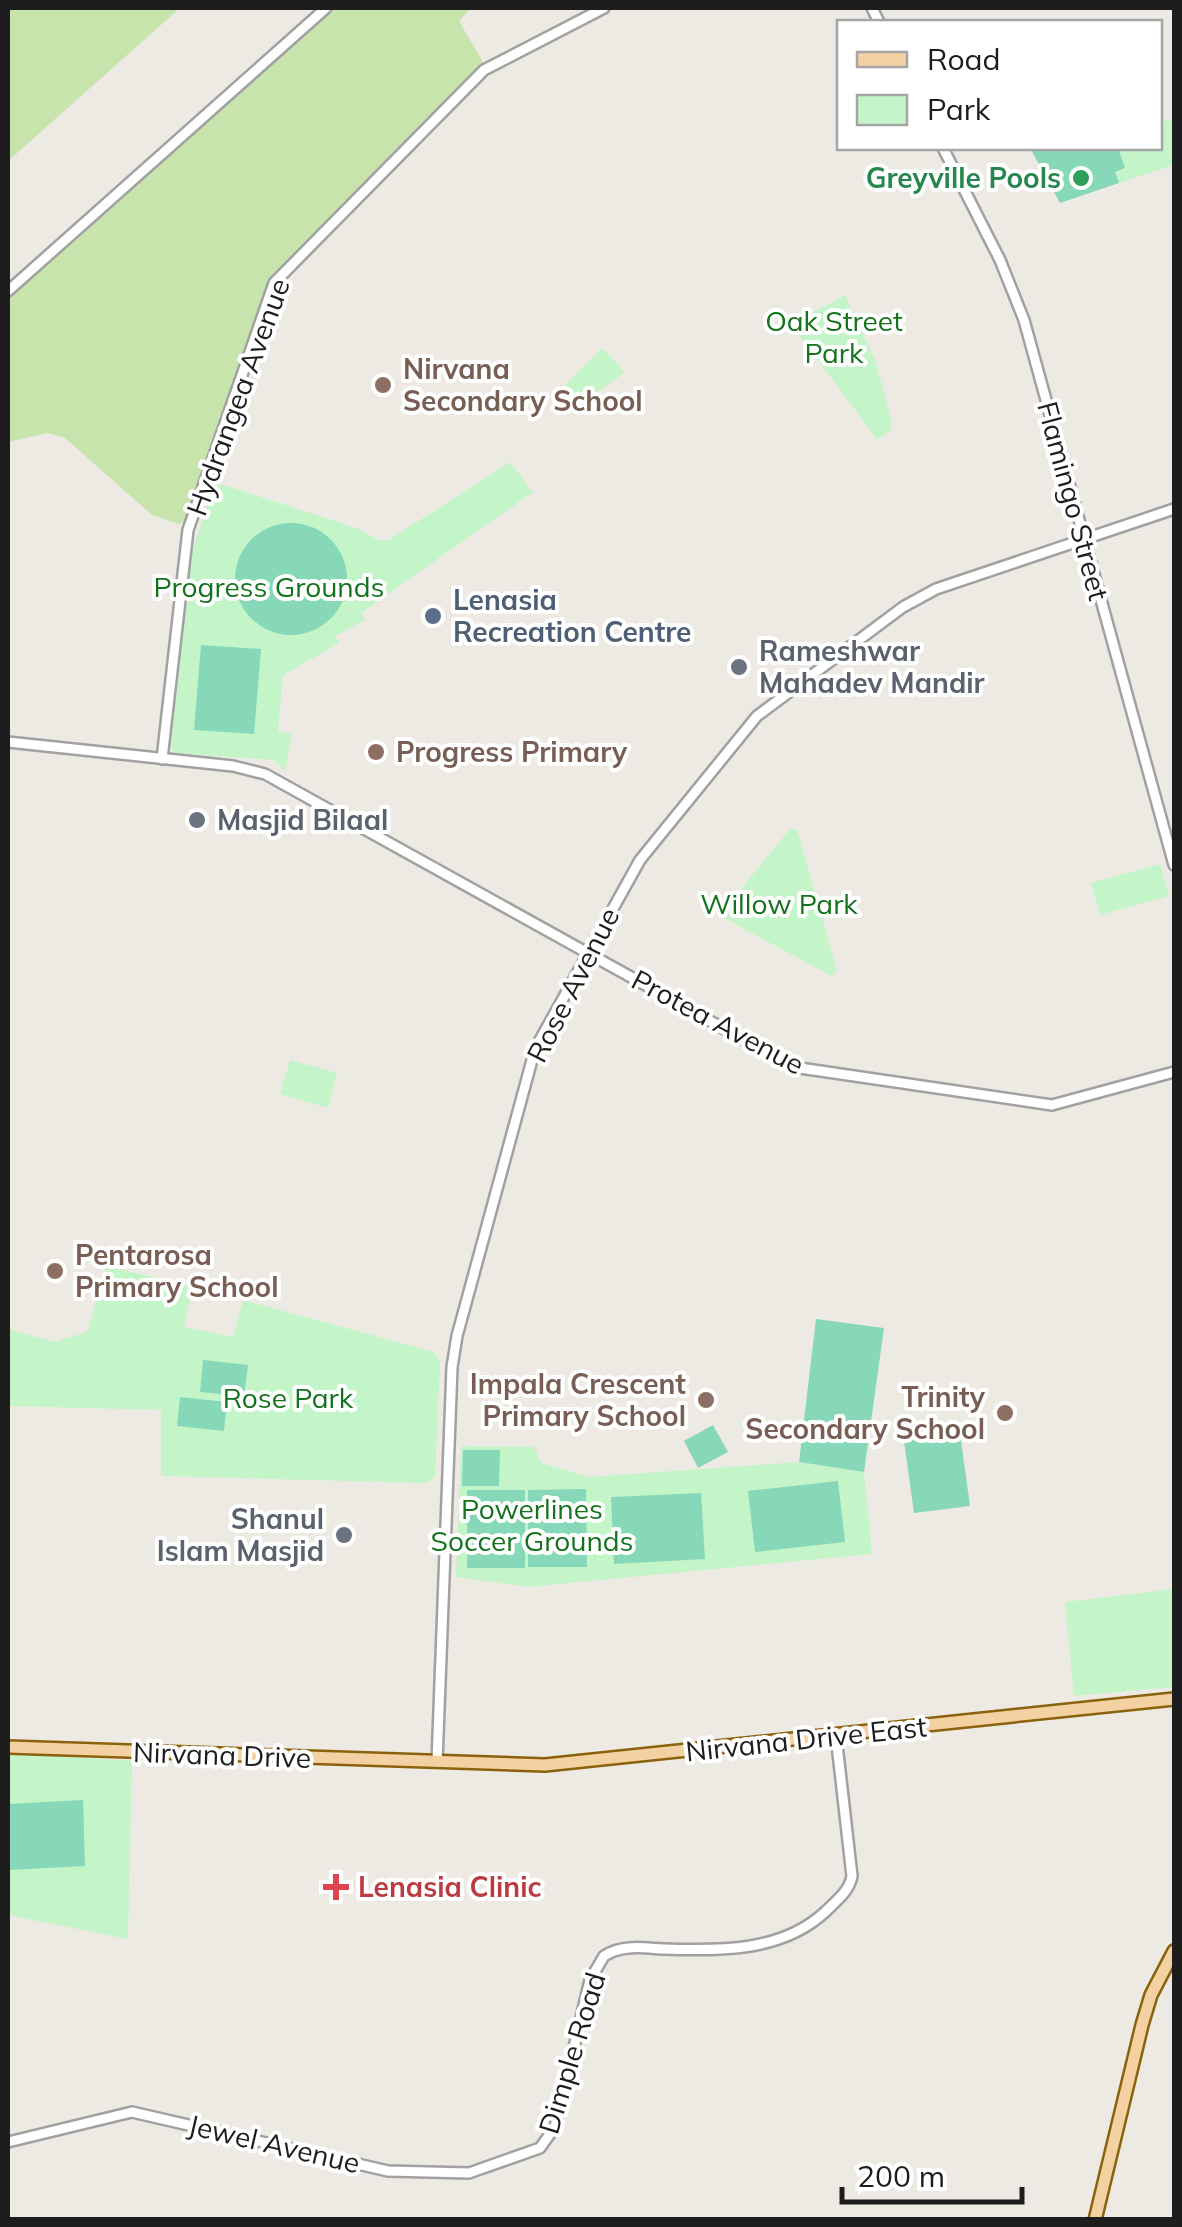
<svg xmlns="http://www.w3.org/2000/svg" width="1182" height="2227" viewBox="0 0 1182 2227" font-family="Mulish,sans-serif">
	<style>
		.grass { fill: #c8e4ad }
		.park { fill: #c3f5c8 }
		.pitch { fill: #87d7b9 }
		.lines { fill: none; stroke-linecap: round; stroke-linejoin: round }
		.minor-casing { stroke: #a1a1a1; stroke-width: 14 }
		.major-casing { stroke: #8b620c; stroke-width: 16 }
		.minor { stroke: #fff; stroke-width: 9 }
		.major { stroke: #f4d1a2; stroke-width: 11 }
		.leisure-dot { fill: #2e9e5b; stroke: #fff; stroke-width: 4 }
		.education-dot { fill: #8d6e63; stroke: #fff; stroke-width: 4 }
		.service-dot { fill: #5c6f8a; stroke: #fff; stroke-width: 4 }
		.worship-dot { fill: #6b7280; stroke: #fff; stroke-width: 4 }
		.health-dot { fill: #e0444e; stroke: #fff; stroke-width: 4 }
		.labels { text-anchor: middle; stroke-width: 8; stroke-linejoin: round; paint-order: stroke }
		.leisure-label { font-size: 28px; font-weight: bold; fill: #27864d; stroke: #fff; text-anchor: end }
		.park-label { font-size: 28px; fill: #14721d; stroke: #fff }
		.education-label { font-size: 28px; font-weight: bold; fill: #785e54; stroke: #fff; text-anchor: start }
		.street-label { font-size: 28px; fill: #1d1d1d; stroke: #fff }
		.service-label { font-size: 28px; font-weight: bold; fill: #4e5e75; stroke: #fff; text-anchor: start }
		.worship-label { font-size: 28px; font-weight: bold; fill: #5b616d; stroke: #fff; text-anchor: start }
		.health-label { font-size: 28px; font-weight: bold; fill: #be3a42; stroke: #fff; text-anchor: start }
	</style>
	<rect width="100%" height="100%" fill="#edeae4"/>
	<!-- grass -->
	<g class="grass">
		<polygon points="8,8 180,8 8,161"/>
		<polygon points="332,8 471,8 459,21 484,64 273,279 188,519 179,524 152,515 65,438 48,433 8,442 8,296"/>
	</g>
	<!-- park -->
	<g class="park">
		<polygon points="1174,119 1174,165 1119,183 1115,172 1125,168 1118,148 1160,148 1160,121"/>
		<polygon points="845,295 875,360 892,423 890,431 877,439 791,324"/>
		<polygon points="602,348 625,372 579,405 562,388"/>
		<polygon points="510,462 533,492 362,612 365,620 335,636 339,643 283,675 278,731 292,734 285,771 274,760 175,753 171,746 191,556 212,488 221,484 359,529 378,540 389,540"/>
		<polygon points="790,829 797,829 837,971 832,976 724,918 723,911"/>
		<polygon points="1160,864 1169,896 1100,915 1091,883"/>
		<polygon points="290,1060 337,1073 328,1108 280,1094"/>
		<polygon points="107,1266 192,1287 184,1327 233,1337 243,1300 434,1352 440,1361 435,1477 426,1483 161,1476 161,1410 8,1406 8,1329 54,1342 87,1332"/>
		<polygon points="461,1446 534,1447 541,1463 589,1477 799,1462 864,1472 872,1554 528,1587 456,1577"/>
		<polygon points="1174,1589 1174,1687 1074,1696 1065,1602"/>
		<polygon points="8,1753 132,1761 128,1939 8,1915"/>
	</g>
	<!-- pitch -->
	<g class="pitch">
		<polygon points="1030,148 1118,148 1125,168 1115,172 1119,183 1060,203"/>
		<circle cx="291" cy="579" r="56"/>
		<polygon points="201,645 261,649 254,734 194,730"/>
		<polygon points="816,1319 884,1328 864,1472 799,1462"/>
		<polygon points="203,1360 248,1365 244,1396 200,1392"/>
		<polygon points="180,1397 227,1402 224,1431 177,1426"/>
		<polygon points="713,1425 728,1452 698,1468 684,1441"/>
		<polygon points="959,1426 970,1506 914,1513 903,1434"/>
		<polygon points="463,1450 500,1450 499,1486 462,1486"/>
		<polygon points="838,1481 845,1542 755,1552 748,1491"/>
		<polygon points="586,1489 587,1567 528,1567 528,1490"/>
		<rect x="467" y="1490" width="58" height="78"/>
		<polygon points="701,1493 705,1559 614,1564 611,1497"/>
		<polygon points="83,1800 85,1866 8,1870 8,1804"/>
	</g>
	<g class="lines">
		<!-- minor casing -->
		<g class="minor-casing">
			<g id="minor">
				<polyline points="872,8 879,22"/>
				<polyline points="943,148 1000,260 1024,320 1174,865"/>
				<polyline points="8,291 326,8"/>
				<polyline points="8,742 233,766 265,774 793,1067 1052,1105 1174,1072"/>
				<polyline points="162,759 188,530 274,283 484,70 604,8"/>
				<polyline points="437,1762 452,1367 457,1336 535,1049 640,860 757,716 903,607 936,589 1174,509"/>
				<path d="M8,2142l124,-30 256,59 81,2 71,-25 15,-21 35,-147 14,-24c18,-12 40,-8 60,-7 55,2 118,3 161,-37 11,-11 24,-20 27,-36l-16,-140"/>
			</g>
		</g>
		<!-- major casing -->
		<g class="major-casing">
			<g id="major">
				<polyline points="8,1747 545,1765 1174,1699"/>
				<polyline points="1095,2220 1142,2025 1151,1995 1174,1951"/>
			</g>
		</g>
		<!-- minor -->
		<use href="#minor" class="minor"/>
		<!-- major -->
		<use href="#major" class="major"/>
	</g>
	<!-- markers -->
	<circle class="leisure-dot" cx="1081" cy="178" r="10"/>
	<g class="education-dot">
		<circle cx="383" cy="385" r="10"/>
		<circle cx="376" cy="752" r="10"/>
		<circle cx="55" cy="1271" r="10"/>
		<circle cx="706" cy="1400" r="10"/>
		<circle cx="1005" cy="1413" r="10"/>
	</g>
	<circle class="service-dot" cx="433" cy="616" r="10"/>
	<g class="worship-dot">
		<circle cx="739" cy="667" r="10"/>
		<circle cx="197" cy="820" r="10"/>
		<circle cx="344" cy="1535" r="10"/>
	</g>
	<path class="health-dot" d="M331 1872h10v10h10v10h-10v10h-10v-10h-10v-10h10z"/>
	<g class="labels">
		<!-- leisure labels -->
		<g class="leisure-label">
			<text x="1061" y="188">Greyville Pools</text>
		</g>
		<!-- park labels -->
		<g class="park-label">
			<text x="834" y="331">Oak Street<tspan x="834" dy="32">Park</tspan></text>
			<text x="269" y="597">Progress Grounds</text>
			<text x="779" y="914">Willow Park</text>
			<text x="288" y="1408">Rose Park</text>
			<text x="532" y="1519">Powerlines<tspan x="532" dy="32">Soccer Grounds</tspan></text>
		</g>
		<!-- education labels -->
		<g class="education-label">
			<text x="403" y="379">Nirvana<tspan x="403" dy="32">Secondary School</tspan></text>
			<text x="396" y="762">Progress Primary</text>
			<text x="75" y="1265">Pentarosa<tspan x="75" dy="32">Primary School</tspan></text>
			<text x="686" y="1394" text-anchor="end">Impala Crescent<tspan x="686" dy="32">Primary School</tspan></text>
			<text x="985" y="1407" text-anchor="end">Trinity<tspan x="985" dy="32">Secondary School</tspan></text>
		</g>
		<!-- street labels -->
		<g class="street-label">
			<text transform="translate(238 397) rotate(-70)" y="10">Hydrangea Avenue</text>
			<text transform="translate(1073 501) rotate(75)" y="10">Flamingo Street</text>
			<text transform="translate(573 985) rotate(-63)" y="10">Rose Avenue</text>
			<text transform="translate(718 1022) rotate(28)" y="10">Protea Avenue</text>
			<text transform="translate(806 1739) rotate(-6)" y="10">Nirvana Drive East</text>
			<text transform="translate(222 1755) rotate(2)" y="10">Nirvana Drive</text>
			<text transform="translate(572 2053) rotate(-73)" y="10">Dimple Road</text>
			<text transform="translate(274 2144) rotate(13)" y="10">Jewel Avenue</text>
		</g>
		<!-- service labels -->
		<g class="service-label">
			<text x="453" y="610">Lenasia<tspan x="453" dy="32">Recreation Centre</tspan></text>
		</g>
		<!-- worship labels -->
		<g class="worship-label">
			<text x="759" y="661">Rameshwar<tspan x="759" dy="32">Mahadev Mandir</tspan></text>
			<text x="217" y="830">Masjid Bilaal</text>
			<text x="324" y="1529" text-anchor="end">Shanul<tspan x="324" dy="32">Islam Masjid</tspan></text>
		</g>
		<!-- health labels -->
		<g class="health-label">
			<text x="358" y="1897">Lenasia Clinic</text>
		</g>
	</g>
	<!-- border -->
	<rect width="1182" height="2227" fill="none" stroke="#1d1d1d" stroke-width="20"/>
	<!-- legend -->
	<rect x="837" y="20" width="325" height="130" fill="#ffffff" stroke="#a5a5a5" stroke-width="2.5"/>
	<rect x="857" y="52" width="50" height="15" fill="#f4d1a2" stroke="#a5a5a5" stroke-width="2.5"/>
	<text x="927" y="70" font-size="30" fill="#1d1d1d">Road</text>
	<rect x="857" y="95" width="50" height="30" fill="#c3f5c8" stroke="#a5a5a5" stroke-width="2.5"/>
	<text x="927" y="120" font-size="30" fill="#1d1d1d">Park</text>
	<!-- scale -->
	<path d="M842 2187v15h180v-15" fill="none" stroke="#1d1d1d" stroke-width="5"/>
	<text x="857" y="2187" font-size="30" fill="#1d1d1d" stroke="#ffffff" stroke-width="8" paint-order="stroke">200 m</text>
</svg>
